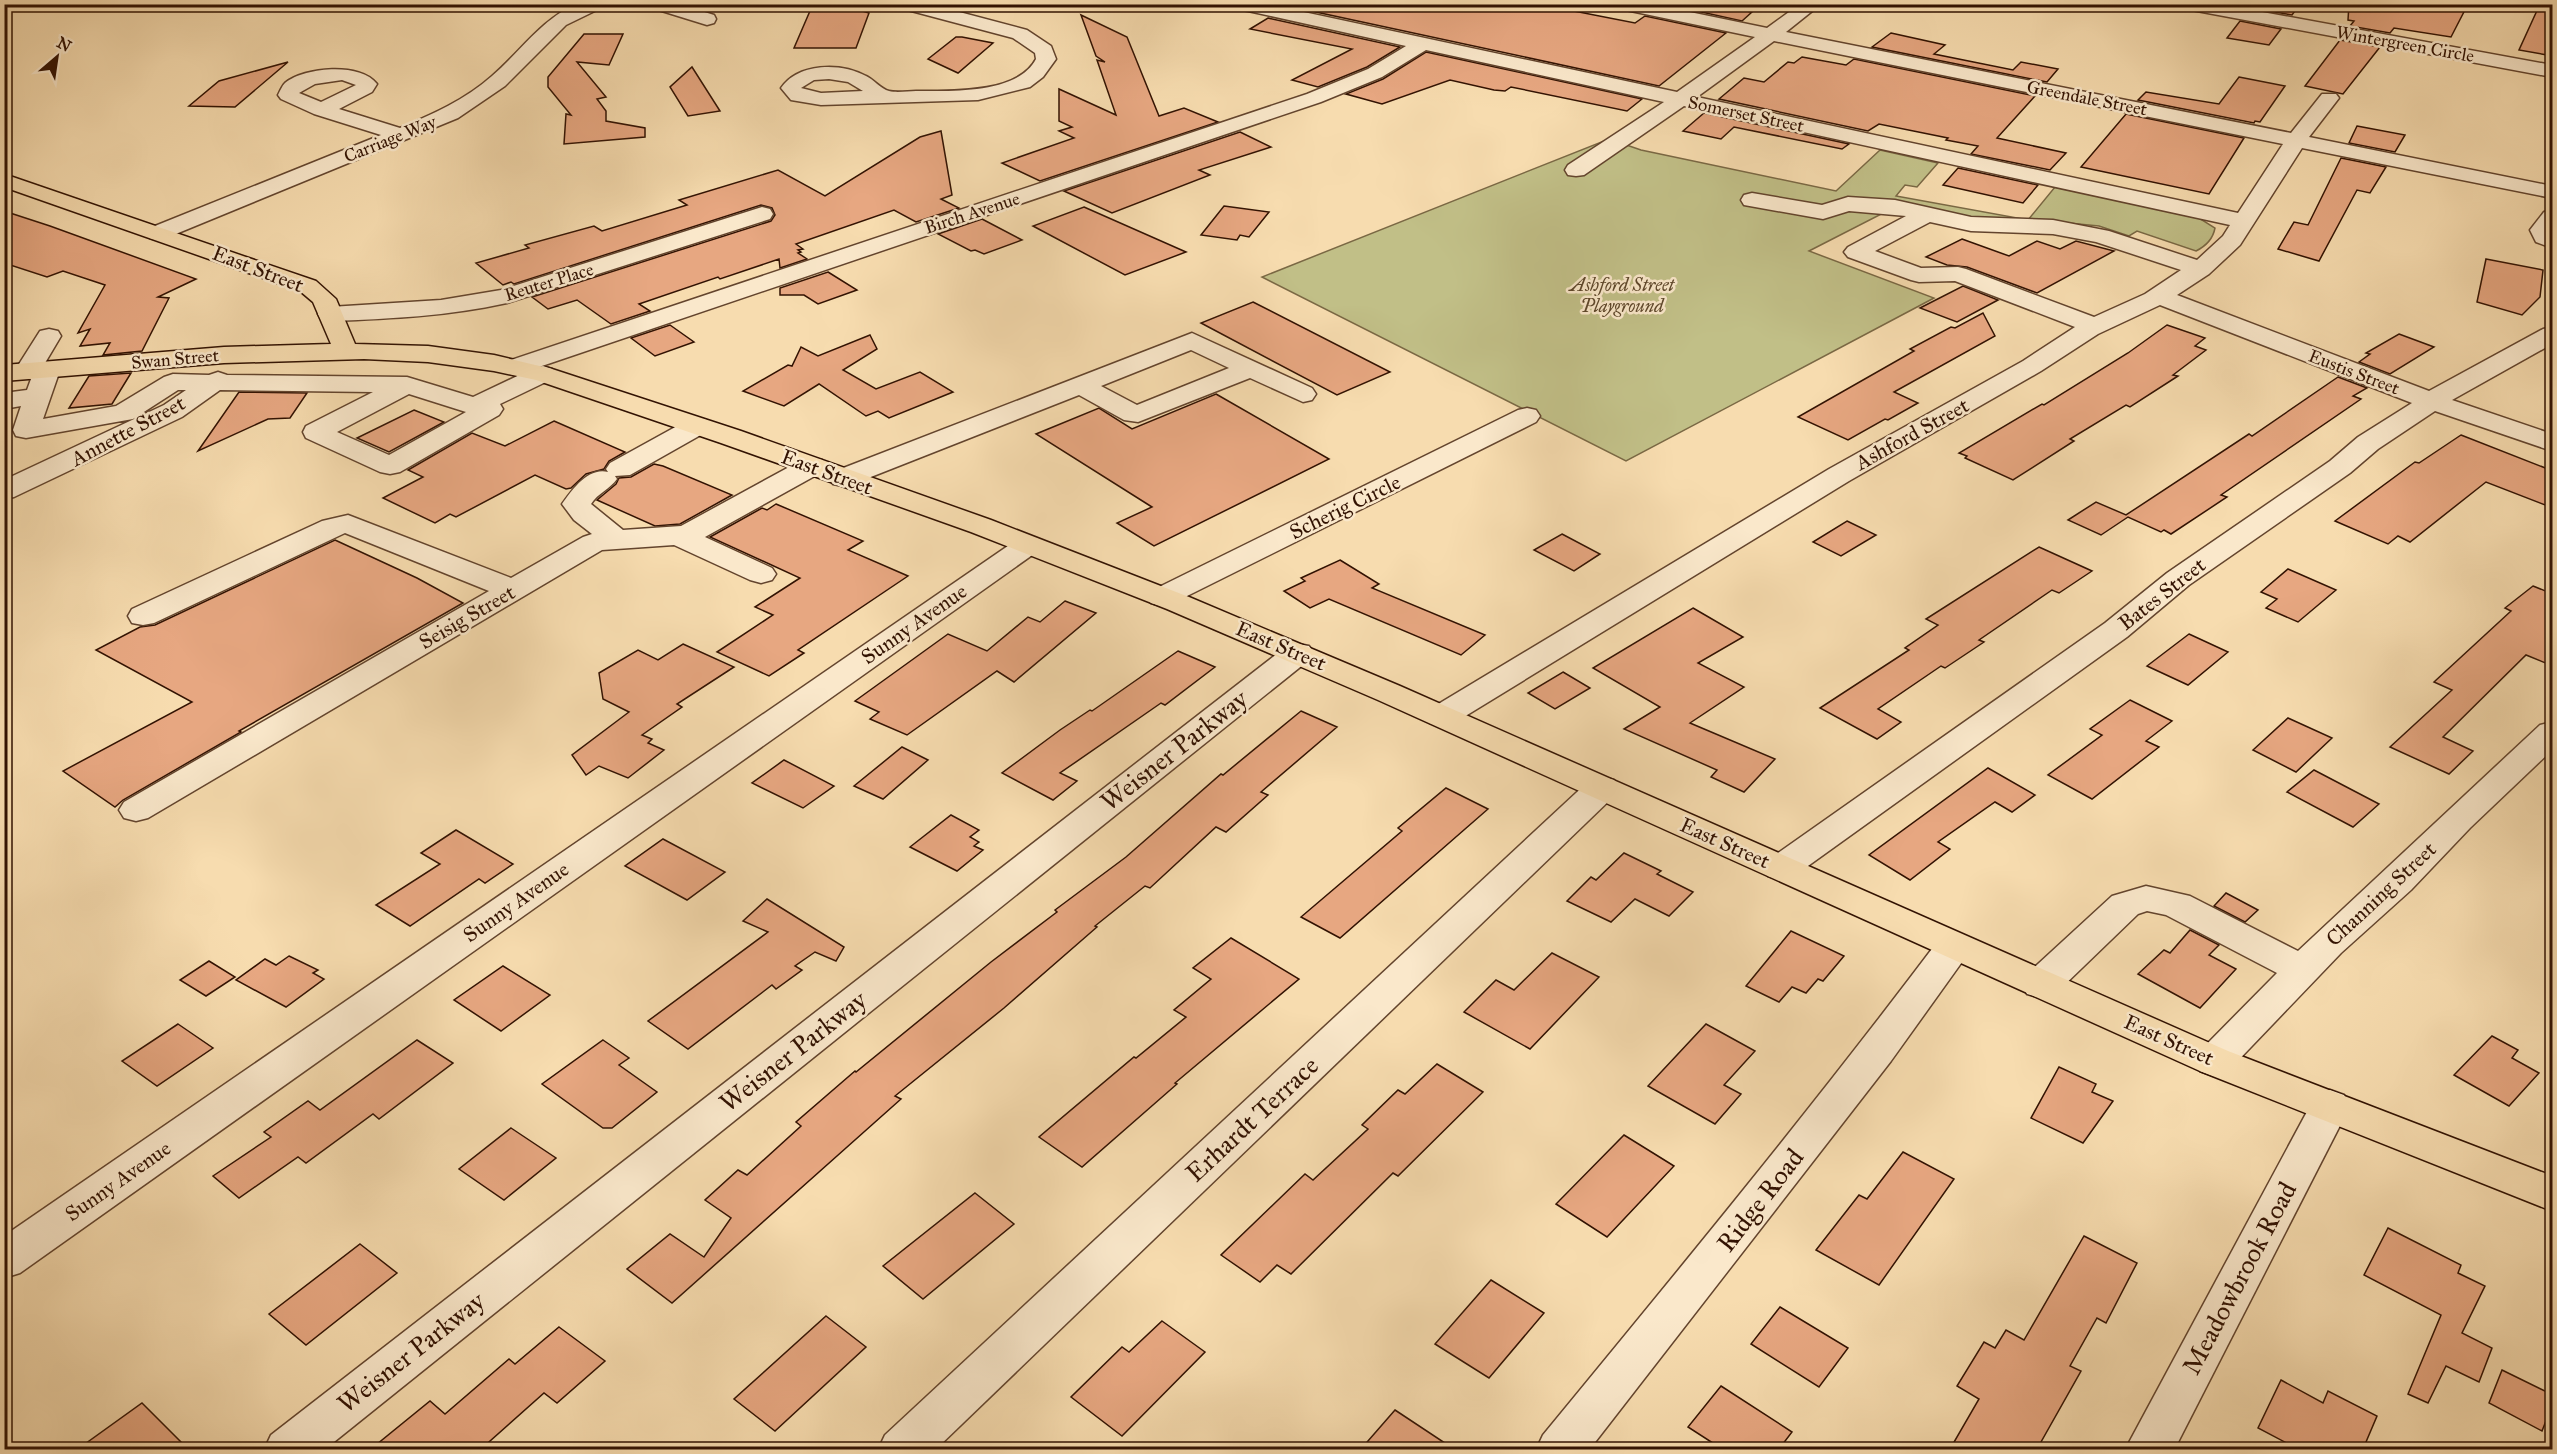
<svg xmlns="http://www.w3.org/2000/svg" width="2557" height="1454" viewBox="0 0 2557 1454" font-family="'IM FELL Great Primer',serif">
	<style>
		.green { fill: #c1bf87; stroke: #7a6844; stroke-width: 1.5 }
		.building { fill: #e7a781; stroke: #321202; stroke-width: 1.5 }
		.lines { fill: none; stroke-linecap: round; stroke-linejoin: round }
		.minor-casing { stroke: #63442d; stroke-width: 3 }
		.major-casing { stroke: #321202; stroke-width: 3 }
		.minor { fill: #fae8cb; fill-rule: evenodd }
		.major { fill: #f7dcaf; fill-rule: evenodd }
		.labels { text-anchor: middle; stroke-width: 5; stroke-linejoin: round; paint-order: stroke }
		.far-street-label { font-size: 18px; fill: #321202; stroke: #fae8cb }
		.far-park-label { font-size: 18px; font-style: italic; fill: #5d462a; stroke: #fae8cb }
		.street-label { font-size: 21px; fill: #321202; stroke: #fae8cb }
		.near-street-label { font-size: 26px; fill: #321202; stroke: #fae8cb }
	</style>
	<rect width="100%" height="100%" fill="#f7dcaf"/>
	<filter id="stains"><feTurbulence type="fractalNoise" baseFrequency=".00333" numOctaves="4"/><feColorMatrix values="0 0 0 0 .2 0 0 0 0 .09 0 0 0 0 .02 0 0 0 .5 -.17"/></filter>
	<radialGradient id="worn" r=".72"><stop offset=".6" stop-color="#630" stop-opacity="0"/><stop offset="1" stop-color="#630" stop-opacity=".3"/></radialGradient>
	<!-- green -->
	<path class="green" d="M1609,139l32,11 195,41 44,-41 58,13 -21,24 -12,-2 -9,11 132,24 27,-33 144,31 16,10c-2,11 -9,18 -19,23l-59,-20 -8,5 -30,-10 -30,-3 2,10 -182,-23 -80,41 125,47 -308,163 -364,-184z"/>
	<!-- building -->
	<g class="building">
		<polygon points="813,4 861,4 862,11 869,13 856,48 794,48"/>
		<polygon points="1290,4 1538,4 1635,23 1645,16 1726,33 1659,86 1288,6"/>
		<polygon points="1665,4 1706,4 1752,12 1742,21"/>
		<polygon points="2254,4 2300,4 2292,15 2251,8"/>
		<polygon points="2349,4 2468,4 2451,37 2394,28 2390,33 2350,26 2354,21 2348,20"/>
		<polygon points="2540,4 2553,4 2553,56 2519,50"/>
		<polygon points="1081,15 1127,37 1159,116 1184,108 1218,122 1040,181 1002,163 1074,138 1059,131 1072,127 1059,121 1059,89 1116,115 1097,60 1105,62 1096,56"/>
		<polygon points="1268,18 1400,47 1367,67 1318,87 1292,80 1352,49 1250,29"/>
		<polygon points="2240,21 2281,29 2269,45 2227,38"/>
		<polygon points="1891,33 1945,45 1934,54 2013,70 2021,62 2058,69 2047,82 1872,47"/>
		<polygon points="584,34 623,34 609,65 577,62 606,97 597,99 606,111 606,121 645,128 645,137 564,144 566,114 571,115 548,87 548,77"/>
		<polygon points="956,37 962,37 993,43 958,73 928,59"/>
		<polygon points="2340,40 2380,47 2343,94 2305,86"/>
		<polygon points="1426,52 1642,99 1627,111 1511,87 1505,91 1494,90 1450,80 1382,104 1346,94 1383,79"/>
		<polygon points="1802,57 1846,65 1854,59 2035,96 1997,138 2066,153 2050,170 1971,154 1978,146 1946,140 1948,138 1879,124 1868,131 1719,99 1744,78 1764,82 1788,62 1794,63"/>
		<polygon points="288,62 235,107 189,106 219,81"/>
		<polygon points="692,67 720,111 688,116 670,87"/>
		<polygon points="2239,77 2285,86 2260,122 2255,121 2254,123 2138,100 2146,92 2219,104"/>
		<polygon points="1704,113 1849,144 1842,149 1734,127 1721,139 1683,131"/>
		<polygon points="2126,114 2244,138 2209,194 2081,167"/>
		<polygon points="2357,126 2405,135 2395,152 2349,143"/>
		<polygon points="941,131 952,195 941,199 959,208 916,222 894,210 796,244 803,249 798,250 801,252 798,253 807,259 780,268 779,259 720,279 718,277 639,304 650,311 611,324 577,300 548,309 532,297 771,221 775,215 772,208 761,205 514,284 511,282 503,285 476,263 529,248 525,245 594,226 602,231 687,205 679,200 778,170 825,196 920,137"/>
		<polygon points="1240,132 1271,147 1199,170 1210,175 1112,213 1064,191"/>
		<polygon points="2341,158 2386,167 2370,193 2357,190 2319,261 2278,249 2294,222 2308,225"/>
		<polygon points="1958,168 2038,185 2023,203 1943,185"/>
		<polygon points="1224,206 1269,212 1249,237 1240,235 1237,240 1201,235"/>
		<polygon points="1084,207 1186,252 1125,275 1033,226"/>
		<polygon points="4,211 50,226 196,279 158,297 169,298 142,351 103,355 110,343 80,346 90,329 78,333 105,285 63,271 47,277 4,263"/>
		<polygon points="982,219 1022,240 984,254 975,250 971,251 938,234"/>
		<polygon points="1962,239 2009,256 2037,241 2060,249 2076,241 2114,251 2037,293 1967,267 1947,265 1926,257"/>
		<polygon points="2486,259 2543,270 2540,297 2522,315 2477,302"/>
		<polygon points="828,272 857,290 818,304 804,295 780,295 780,288"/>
		<polygon points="1963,286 1998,300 1957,322 1920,308"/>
		<polygon points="1253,302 1390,372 1337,395 1201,323"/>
		<polygon points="1983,313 1995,336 1894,392 1918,403 1888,420 1885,419 1848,440 1798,417 1914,351 1910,349 1951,327 1955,328"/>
		<polygon points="670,325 694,342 655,356 631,338"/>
		<polygon points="2167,325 2205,338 2195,346 2206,350 2173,375 2178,376 2130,407 2126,405 2070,439 2074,441 2013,480 1965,458 1967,456 1959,453 2042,404 2044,405 2128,353"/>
		<polygon points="2399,334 2434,347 2390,374 2359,362 2370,354 2366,353"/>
		<polygon points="870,335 877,349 843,370 876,389 920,372 953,392 889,418 878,411 866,416 819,384 784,406 743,391 788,365 792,366 801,347 818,356"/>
		<polygon points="131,373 112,404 69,408 89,376"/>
		<polygon points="2338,377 2367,388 2353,396 2361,399 2221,495 2227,497 2171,534 2164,530 2161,532 2128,517 2101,535 2068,520 2096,502 2126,515 2249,434 2252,436"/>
		<polygon points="239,392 307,393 290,418 268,419 198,451"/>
		<polygon points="1216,394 1329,459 1154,546 1117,523 1152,507 1036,434 1099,408 1132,429"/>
		<polygon points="414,410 444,422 389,452 357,438"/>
		<polygon points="554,421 625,452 609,461 604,469 586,474 571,488 566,489 535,475 456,517 450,514 435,523 383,498 423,477 408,470 472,433 505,446"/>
		<polygon points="2461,435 2553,471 2553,508 2486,482 2410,542 2398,536 2388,544 2335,521 2415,462 2419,463"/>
		<polygon points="654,464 663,466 732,495 680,524 655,526 597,500 616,484 619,478 631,477"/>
		<polygon points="776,504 863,541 848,550 908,576 798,650 804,653 769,676 717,652 773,615 755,607 800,578 710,537 762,508 767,510"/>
		<polygon points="1847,521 1876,535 1841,556 1813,542"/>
		<polygon points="1562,534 1600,554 1574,571 1534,550"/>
		<polygon points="335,540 417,578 463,603 239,731 241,732 123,800 115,807 63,771 192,702 96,650 140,627 155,625"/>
		<polygon points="2039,547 2092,571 2059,593 2052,590 1979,640 1984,642 1945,668 1941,666 1878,709 1901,722 1877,739 1820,708 1909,650 1905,648 1938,625 1926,619"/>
		<polygon points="1340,560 1379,584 1372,588 1485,635 1461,655 1329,599 1310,608 1284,591 1305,581 1301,578"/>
		<polygon points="2288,569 2336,590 2298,622 2266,608 2277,599 2261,592"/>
		<polygon points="2533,586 2553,594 2553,666 2526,655 2443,737 2473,751 2449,774 2390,747 2452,690 2434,682 2511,611 2505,608"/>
		<polygon points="1065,601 1096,613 1014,682 997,671 907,735 870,719 879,712 855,701 948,634 987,651 1028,617 1040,622"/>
		<polygon points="1693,608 1743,637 1698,663 1744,687 1690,723 1775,759 1744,792 1711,777 1717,770 1624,729 1660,707 1593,668"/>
		<polygon points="2189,634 2228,652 2188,685 2147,666"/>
		<polygon points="683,644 734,667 677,704 682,707 642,735 652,739 648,743 664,750 628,778 599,766 586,775 572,755 629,712 603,699 599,673 638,650 658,660"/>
		<polygon points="1178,651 1215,667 1165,705 1161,703 1060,773 1077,781 1053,800 1002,773 1060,730 1090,710 1092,711"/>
		<polygon points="1563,672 1590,688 1555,709 1528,693"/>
		<polygon points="2130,700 2172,721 2146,741 2159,747 2092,799 2048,775 2102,735 2090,729"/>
		<polygon points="1301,711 1337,727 1261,792 1268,795 1226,832 1216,827 1150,888 1145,886 1095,926 1097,927 1004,1008 895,1096 901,1099 672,1303 627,1269 670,1234 704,1257 731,1218 705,1200 738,1170 747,1175 801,1126 796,1122 855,1071 856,1072 991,962 1057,912 1055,910 1126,857 1221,774 1223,775"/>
		<polygon points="2288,718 2332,738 2296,772 2253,750"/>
		<polygon points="902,747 928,760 883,799 854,786"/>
		<polygon points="784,760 834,786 803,808 752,783"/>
		<polygon points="1988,768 2035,795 2012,812 1995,802 1938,842 1950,849 1910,880 1869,855"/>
		<polygon points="2314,770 2379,804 2353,827 2287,792"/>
		<polygon points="1446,788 1488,809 1340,938 1301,917 1402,831 1398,828"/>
		<polygon points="951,815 979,830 970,837 979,842 974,846 983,850 957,871 910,847"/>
		<polygon points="456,830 513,864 485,883 479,879 410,926 376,905 440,864 421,853"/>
		<polygon points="663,839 725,872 687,900 625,866"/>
		<polygon points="1624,853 1661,871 1657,874 1693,892 1669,916 1635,899 1611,922 1567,901 1591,877 1596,880"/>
		<polygon points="2226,893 2258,910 2245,922 2214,906"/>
		<polygon points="767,899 844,947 836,961 815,952 795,966 802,970 776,989 772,985 688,1049 648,1021 768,932 743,921"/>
		<polygon points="2190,930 2219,945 2209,955 2236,969 2200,1008 2138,974 2164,950 2170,953"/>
		<polygon points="1791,931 1844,956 1823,981 1818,979 1806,993 1792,987 1779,1002 1746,986"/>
		<polygon points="1231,938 1299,979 1175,1083 1177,1084 1082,1167 1039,1137 1134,1057 1136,1058 1186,1017 1174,1010 1211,979 1193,968"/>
		<polygon points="1552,953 1599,977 1530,1049 1464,1012 1496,980 1514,990"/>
		<polygon points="289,956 318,970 313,973 324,979 286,1007 236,980 265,959 276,965"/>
		<polygon points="209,961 235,977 206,996 180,980"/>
		<polygon points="503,966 550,995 501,1031 454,1000"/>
		<polygon points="178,1024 213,1048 157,1086 122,1061"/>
		<polygon points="1706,1024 1755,1051 1724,1085 1741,1094 1715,1124 1648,1086"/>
		<polygon points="2492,1036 2518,1050 2512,1058 2539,1073 2509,1106 2454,1075"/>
		<polygon points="417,1040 453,1063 379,1119 373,1114 306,1163 298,1157 239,1198 213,1176 271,1137 264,1132 308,1101 320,1110"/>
		<polygon points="603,1040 629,1058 619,1065 657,1092 612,1128 603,1128 542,1084"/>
		<polygon points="1437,1064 1483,1092 1398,1176 1393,1173 1291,1274 1277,1265 1260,1282 1221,1255 1305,1174 1313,1180 1368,1129 1362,1125 1398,1090 1405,1094"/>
		<polygon points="2059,1067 2096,1084 2092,1092 2113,1101 2083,1143 2031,1118"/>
		<polygon points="511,1128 556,1158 504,1200 459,1169"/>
		<polygon points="1624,1135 1674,1166 1607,1237 1556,1204"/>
		<polygon points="1903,1152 1954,1179 1879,1285 1816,1250 1859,1195 1867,1199"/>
		<polygon points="975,1193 1014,1224 923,1299 883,1266"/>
		<polygon points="2388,1228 2461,1265 2458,1273 2485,1286 2462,1333 2492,1348 2479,1382 2446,1366 2428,1403 2408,1394 2441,1315 2364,1275"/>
		<polygon points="2084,1236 2137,1263 2106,1323 2097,1318 2070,1366 2081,1371 2037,1449 1950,1449 1979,1399 1957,1386 1984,1342 1995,1348 2006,1330 2024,1340"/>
		<polygon points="360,1244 397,1273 306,1345 269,1314"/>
		<polygon points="1491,1280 1544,1313 1489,1378 1435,1344"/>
		<polygon points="1780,1307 1848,1348 1819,1387 1751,1344"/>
		<polygon points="826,1316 866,1347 775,1431 734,1399"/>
		<polygon points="1162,1321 1205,1352 1122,1436 1071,1397 1122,1347 1129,1352"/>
		<polygon points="559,1327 605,1361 557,1403 544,1393 481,1449 371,1449 430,1401 445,1414 509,1359 515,1364"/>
		<polygon points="2502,1370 2553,1395 2553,1403 2542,1431 2489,1403"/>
		<polygon points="2281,1380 2323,1403 2328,1391 2377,1416 2363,1449 2298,1449 2258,1428"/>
		<polygon points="1721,1386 1792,1432 1779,1449 1722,1449 1688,1427"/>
		<polygon points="142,1403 188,1449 78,1449"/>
		<polygon points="1395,1410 1454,1449 1361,1449"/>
	</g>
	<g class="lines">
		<!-- minor casing -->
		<g class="minor-casing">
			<g id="minor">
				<path d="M576,4h28l-3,4 -35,17 -61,61 -47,32 -292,120 -8,2 -8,-2 -3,-5 3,-5 231,-93 -67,-21 -33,-15 -3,-4c2,-4 4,-9 7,-12 19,-16 76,-21 92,1l-5,8 -33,17 61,19c33,-14 65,-28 92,-52 28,-24 49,-56 84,-72zM342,80l14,5 -35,17 -22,-9 16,-9z"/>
				<polygon points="649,4 679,4 714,15 716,19 714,23 707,25 652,8"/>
				<path d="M897,4h32l98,26 24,16 5,13 -13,18 -13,10 -52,13 -157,5 -30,-5 -10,-12c17,-25 59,-26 85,-12 7,3 15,13 23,15 8,2 19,0 27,0 34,0 102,3 120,-32l-1,-6 -22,-15 -113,-30zM829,79l19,3 15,9 -42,2 -20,-5 13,-8z"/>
				<path d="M1240,4h26l411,88 78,-55 -134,-28 -9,-5h39l116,24 33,-24h21l-35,28 505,101 31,-39h14l3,4 -30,39 243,49v12l-250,-50 -62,97 -31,29 -32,21 252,96 114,-62 9,-2v17l-100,56 100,34v17l-117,-40 -57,38 -28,24 -161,112 -62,52 -333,239 -13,4 -13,-4 -5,-8 5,-8 337,-237 62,-50 163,-112 28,-24 54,-34 -252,-98 -62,29 -57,37 -192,110 -395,242 -12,3 -12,-3 -4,-7 4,-7 399,-240 194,-108 52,-34 -120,-46 -36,1 -8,-2 -63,-23 -4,-5 4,-5 58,-31 -57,-5 -26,8 -79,-14 -3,-5 3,-5 8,-2 70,12 26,-8 47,3 76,17 82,3 56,11 88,29 26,-24 7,-11 -546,-119 -100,69 -8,1 -8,-1 -3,-5 3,-5 96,-63 -238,-52 -44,27 -61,25 -785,266 7,-2 9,3 4,5 -4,5 -52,25 3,5 -4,6 -99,57 -10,2 -10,-2 -74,-34 -3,-6 3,-6 67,-34 -153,-2 -38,27 -168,80 -10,2v-19l160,-75 22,-15h-8l-45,29 -107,19 -10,-2 -3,-6 8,-24 -17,3v-16l23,-3 4,-11 -13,-2 -4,-5 26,-41 9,-2 9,2 3,5 -16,27 11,2 4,5 -17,49 73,-13 48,-29 9,-3 36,1 9,-3 9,3 180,2 66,20 59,-28 -18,6 -9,-3 -4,-5 4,-5 802,-268 61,-25 38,-23 -158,-35 -6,-1zM1774,41l509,103 -45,69 -541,-116zM1930,222l41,9 82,3 43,8 85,28 -36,24 -51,23 -128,-48 -8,-2 -37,1 -46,-17zM409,394l57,18 -77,43 -52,-23z"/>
				<polygon points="2177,4 2219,4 2552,65 2552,77 2186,9"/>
				<path d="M762,207l8,2 3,5 -3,5 -263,84c-59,13 -117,16 -177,18l-9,-2 -3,-5 3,-5 9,-2 111,-7 60,-10z"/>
				<polygon points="2552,210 2552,248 2536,242 2530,230 2544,212"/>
				<path d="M1192,333l120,55 4,6 -4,6 -9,2 -53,-24 -112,44 -14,-2 -45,-25 -226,89 -10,2 -10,-2 -4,-6 4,-6zM1191,350l38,18 -92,37 -36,-19z"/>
				<polygon points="1527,408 1536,410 1540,416 1536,422 1173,603 1162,606 1151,603 1147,597 1151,591 1518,410"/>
				<path d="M697,418l9,2 4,6 -4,6 -76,43 -15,1 2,3c-7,10 -19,14 -26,25l32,26 58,-4 121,-66 10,-2 10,2 4,6 -4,6 -117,65 67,31 4,6 -4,6 -11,3 -11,-3 -76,-35 -72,5 -454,268 -12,3 -12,-3 -5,-8 5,-8 365,-211 -144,-58 -191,90 -11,2 -11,-2 -4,-7 4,-7 190,-88 26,-6 163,63 72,-41 9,-3 -18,-14 -12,-16c10,-14 26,-37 46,-32l-2,-3 4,-6 78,-43z"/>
				<polygon points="1028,536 1038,539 1043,545 1038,551 20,1273 4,1278 4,1236 1018,539"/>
				<polygon points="1298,644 1309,646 1314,653 1309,660 324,1450 264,1450 271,1435 1287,646"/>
				<polygon points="2552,722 2552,750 2470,828 2411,890 2341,953 2228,1071 2214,1076 2200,1071 2194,1061 2200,1051 2277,973 2166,915 2147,911 2138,914 2055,994 2041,998 2027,994 2022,984 2027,974 2112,896 2146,886 2190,896 2298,951 2540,725"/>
				<polygon points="1602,777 1614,780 1619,788 1614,796 935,1450 878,1450 885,1435 1590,780"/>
				<path d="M1954,933l13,4 6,9 -6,9 -76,106 -302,389h-53l7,-15c135,-164 270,-328 398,-498z"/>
				<polygon points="2330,1090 2344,1095 2350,1106 2174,1450 2125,1450 2316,1095"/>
			</g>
		</g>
		<!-- major casing -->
		<g class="major-casing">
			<polygon id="major" points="4,174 316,281 336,299 355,344 428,346 494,355 552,369 741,431 991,520 1189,597 1400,686 2228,1051 2552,1176 2552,1211 2200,1071 1378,700 1167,609 971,532 721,443 536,380 494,371 428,362 364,359 224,363 4,381 4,365 224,347 331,344 313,302 300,291 4,187"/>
		</g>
		<!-- minor -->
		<use href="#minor" class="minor"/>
		<!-- major -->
		<use href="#major" class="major"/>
	</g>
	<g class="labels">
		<!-- far-street labels -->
		<g class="far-street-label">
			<text transform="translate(2405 44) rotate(10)" y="6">Wintergreen Circle</text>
			<text transform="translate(2087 98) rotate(11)" y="6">Greendale Street</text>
			<text transform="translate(1746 114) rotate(12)" y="6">Somerset Street</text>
			<text transform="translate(390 139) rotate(-22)" y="6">Carriage Way</text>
			<text transform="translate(972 213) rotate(-18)" y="6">Birch Avenue</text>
			<text transform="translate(549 282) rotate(-17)" y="6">Reuter Place</text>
			<text transform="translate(175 359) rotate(-5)" y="6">Swan Street</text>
			<text transform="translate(2354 372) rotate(21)" y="6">Eustis Street</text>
		</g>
		<!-- far-park labels -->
		<g class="far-park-label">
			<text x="1622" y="291">Ashford Street<tspan x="1622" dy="21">Playground</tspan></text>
		</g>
		<!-- street labels -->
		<g class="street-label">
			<text transform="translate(258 269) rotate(21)" y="7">East Street</text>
			<text transform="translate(128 431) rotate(-28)" y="7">Annette Street</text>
			<text transform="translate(1912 434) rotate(-29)" y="7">Ashford Street</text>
			<text transform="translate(827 472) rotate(20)" y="7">East Street</text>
			<text transform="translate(1345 507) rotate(-26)" y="7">Scherig Circle</text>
			<text transform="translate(2162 594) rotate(-38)" y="7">Bates Street</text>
			<text transform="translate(467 617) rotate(-30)" y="7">Seisig Street</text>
			<text transform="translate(914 624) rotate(-35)" y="7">Sunny Avenue</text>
			<text transform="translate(1281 646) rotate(23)" y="7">East Street</text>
			<text transform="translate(1725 843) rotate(24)" y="7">East Street</text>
			<text transform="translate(2381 894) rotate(-43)" y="7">Channing Street</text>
			<text transform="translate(516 902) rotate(-35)" y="7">Sunny Avenue</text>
			<text transform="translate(2169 1040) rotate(24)" y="7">East Street</text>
			<text transform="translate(118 1181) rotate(-35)" y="7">Sunny Avenue</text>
		</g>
		<!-- near-street labels -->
		<g class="near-street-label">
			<text transform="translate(1174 750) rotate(-38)" y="9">Weisner Parkway</text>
			<text transform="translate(793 1051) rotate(-38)" y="9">Weisner Parkway</text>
			<text transform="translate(1252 1119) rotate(-43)" y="9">Erhardt Terrace</text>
			<text transform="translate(1760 1200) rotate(-52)" y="9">Ridge Road</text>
			<text transform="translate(2239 1278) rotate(-62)" y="9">Meadowbrook Road</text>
			<text transform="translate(411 1352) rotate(-38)" y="9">Weisner Parkway</text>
		</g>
	</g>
	<!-- margin -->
	<rect width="2557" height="1454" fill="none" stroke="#f7dcaf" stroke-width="24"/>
	<rect x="6" y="6" width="2545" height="1442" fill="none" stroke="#321202" stroke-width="3"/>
	<rect x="12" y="12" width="2533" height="1430" fill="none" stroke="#321202" stroke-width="1.5"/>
	<!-- north arrow -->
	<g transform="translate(57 57) rotate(29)" stroke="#fae8cb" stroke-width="4.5" paint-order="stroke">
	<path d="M0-4.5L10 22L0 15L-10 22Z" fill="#321202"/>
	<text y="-9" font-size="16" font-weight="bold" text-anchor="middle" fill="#321202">N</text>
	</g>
	<rect width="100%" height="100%" filter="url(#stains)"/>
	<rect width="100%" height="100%" fill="url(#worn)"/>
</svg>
